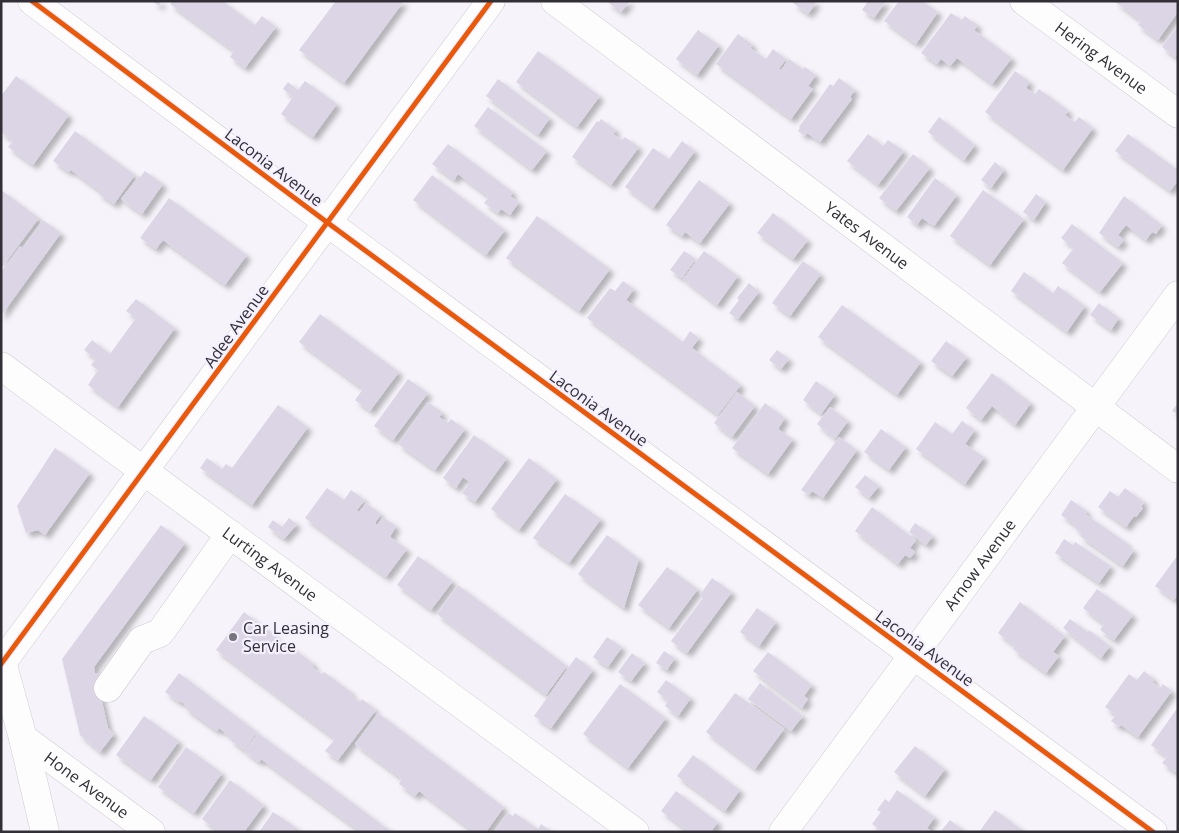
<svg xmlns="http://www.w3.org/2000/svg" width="1179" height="833" viewBox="0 0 1179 833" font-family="'Open Sans',sans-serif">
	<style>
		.building { fill: #dcd5e5; filter: url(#shadow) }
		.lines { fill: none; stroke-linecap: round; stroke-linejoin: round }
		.minor-casing { stroke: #cdcbd1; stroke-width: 29 }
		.major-casing { stroke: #cdcbd1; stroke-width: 29 }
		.minor { stroke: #fefdfe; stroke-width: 28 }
		.major { stroke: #fefdfe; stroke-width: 28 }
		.cycleway-casing { stroke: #f5f0fe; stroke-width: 8 }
		.cycleway { stroke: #e8590c; stroke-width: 5 }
		.poi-dot { fill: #77747b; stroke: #f5f0fe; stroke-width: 2 }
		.labels { text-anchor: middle; stroke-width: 4.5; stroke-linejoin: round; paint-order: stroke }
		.street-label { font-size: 16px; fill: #322f36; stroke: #f5f0fe }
		.poi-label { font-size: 16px; fill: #322f36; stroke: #f5f0fe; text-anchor: start }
	</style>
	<defs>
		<filter id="shadow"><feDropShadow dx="4.5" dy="4.5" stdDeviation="2.5" flood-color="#0004"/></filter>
	</defs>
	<rect width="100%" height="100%" fill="#f6f4fa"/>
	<!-- building -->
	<g class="building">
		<polygon points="152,1 162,1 159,6"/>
		<polygon points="173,1 223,1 255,25 262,16 276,27 245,68 230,57 234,51 170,4"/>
		<polygon points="336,1 404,1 344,83 299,50"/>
		<polygon points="606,1 630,1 621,12"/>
		<polygon points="795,1 814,1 816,3 808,14 793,3"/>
		<polygon points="868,1 886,1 874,18 862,10"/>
		<polygon points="899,1 923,1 938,12 916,44 884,21"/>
		<polygon points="1114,1 1178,1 1178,12 1158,40 1138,25 1141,21"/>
		<polygon points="951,13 962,20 965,16 970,20 978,25 974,30 1012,58 992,84 957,58 950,66 941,59 937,64 921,53"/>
		<polygon points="1178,26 1178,53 1175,57 1162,47"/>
		<polygon points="698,30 719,45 697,75 676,59"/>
		<polygon points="738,34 753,45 750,48 766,59 773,49 786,59 779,69 781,70 789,59 803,69 805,67 816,75 808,86 813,89 791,119 716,64"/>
		<polygon points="538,51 600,96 577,127 516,82"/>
		<polygon points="1015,71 1030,82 1026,88 1035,94 1039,89 1069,111 1065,115 1070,119 1075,122 1079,117 1093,128 1063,170 985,112"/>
		<polygon points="16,76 69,115 33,165 8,147 13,141 1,132 1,96"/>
		<polygon points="839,78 855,90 850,97 852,99 820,142 807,133 805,136 798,131 800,128 799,127 830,84 833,86"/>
		<polygon points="498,79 550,118 538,135 486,96"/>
		<polygon points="305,81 337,104 313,137 281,114 293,97 283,89 288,82 298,90"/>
		<polygon points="488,107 547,151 532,170 474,126"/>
		<polygon points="939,117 975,145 964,160 928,132"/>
		<polygon points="601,119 616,130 613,134 618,137 622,140 625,137 639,147 611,185 572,157 597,121 599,122"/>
		<polygon points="75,131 135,175 114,204 98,193 100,191 71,170 69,172 53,161"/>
		<polygon points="868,134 883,146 888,140 904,151 878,185 847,161"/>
		<polygon points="1128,134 1178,170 1178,181 1170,191 1115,151"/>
		<polygon points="682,141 695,151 653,208 625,187 653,148 669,159"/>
		<polygon points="448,144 513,192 510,196 519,202 510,215 501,209 498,213 484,203 489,197 458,174 454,180 432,164"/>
		<polygon points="913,154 930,168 896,211 879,198"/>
		<polygon points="995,162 1004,170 991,188 981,180"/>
		<polygon points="145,171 163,184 142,214 121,199 139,176 140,177"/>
		<polygon points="432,175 505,230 486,255 413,200"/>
		<polygon points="935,178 957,195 934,226 922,218 917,225 907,217"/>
		<polygon points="699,180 730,203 700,243 685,232 682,236 666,225"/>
		<polygon points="1,190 39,218 1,269"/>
		<polygon points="983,190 1024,219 990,265 950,236"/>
		<polygon points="1036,194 1046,202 1034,220 1023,212"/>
		<polygon points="1124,196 1162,225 1156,234 1152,232 1146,240 1126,225 1118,235 1124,240 1118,247 1099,233"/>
		<polygon points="169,198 247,255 225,285 163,240 156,249 140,238"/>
		<polygon points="773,213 808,240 793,259 757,233"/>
		<polygon points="537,216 610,269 579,311 506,258"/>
		<polygon points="43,220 61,233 1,316 1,272 20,246 22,248"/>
		<polygon points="1072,224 1123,263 1100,292 1062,263 1074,248 1061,238"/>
		<polygon points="684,251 696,259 682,278 670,270"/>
		<polygon points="704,251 738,276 717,305 683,279"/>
		<polygon points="803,261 821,274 790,316 772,303"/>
		<polygon points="1024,272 1053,293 1058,286 1085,306 1067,332 1011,291"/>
		<polygon points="623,281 634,289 626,300 683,342 690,331 699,338 692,348 741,385 718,415 587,318 610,288 615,291"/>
		<polygon points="749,283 759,292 738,319 729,313 739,300 737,298"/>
		<polygon points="136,299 175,328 118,407 88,385 98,370 91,365 96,359 84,350 92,340 110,354 136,318 126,311"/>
		<polygon points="1099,303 1119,318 1111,330 1090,315"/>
		<polygon points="842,305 921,362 897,395 818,337"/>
		<polygon points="320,314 399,372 370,411 355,400 363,389 299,342"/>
		<polygon points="946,341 967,357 952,376 931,361"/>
		<polygon points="777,350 789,359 781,369 769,360"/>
		<polygon points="992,373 1031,403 1015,425 992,406 981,420 966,408"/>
		<polygon points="408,379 428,393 393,440 374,426"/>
		<polygon points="816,381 835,395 821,414 803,400"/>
		<polygon points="737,392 755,406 732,437 714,423"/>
		<polygon points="428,402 443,413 439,417 448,423 451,419 465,429 435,470 398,444"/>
		<polygon points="765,403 785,418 778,429 793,439 768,474 732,448"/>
		<polygon points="1178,403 1178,414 1172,411"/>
		<polygon points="278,405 308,427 252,505 200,468 207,458 222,469 226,464 232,468"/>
		<polygon points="830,407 848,421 835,439 817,424"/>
		<polygon points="962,421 975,430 965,444 984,457 965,484 916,449 935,422 952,434"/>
		<polygon points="881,429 906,447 889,470 864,452"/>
		<polygon points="474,435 507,458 475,502 462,493 470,482 467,480 463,477 456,488 443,478"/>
		<polygon points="839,437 857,450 823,498 812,491 809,495 801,490"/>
		<polygon points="55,448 90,473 45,535 38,530 26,533 17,506"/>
		<polygon points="529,458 557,479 519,530 491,509"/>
		<polygon points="865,475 879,486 869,498 855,487"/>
		<polygon points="327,488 344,500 351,490 365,500 357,510 359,512 366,503 381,514 375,523 377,525 383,517 396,526 390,537 407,549 386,577 305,518"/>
		<polygon points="1125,488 1144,502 1141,507 1143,508 1136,517 1134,516 1126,527 1098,507 1110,491 1118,497"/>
		<polygon points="565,494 601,519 569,563 533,538"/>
		<polygon points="1071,500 1087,511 1085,514 1127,543 1126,545 1134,550 1123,566 1080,536 1082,533 1074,527 1075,525 1061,515"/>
		<polygon points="872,507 916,540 910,548 915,552 910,558 905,555 898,564 855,531"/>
		<polygon points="289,518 297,524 284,539 268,527 273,520 282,527"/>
		<polygon points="915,523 933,536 926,545 909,532"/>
		<polygon points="161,525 185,543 94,667 95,673 99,673 104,692 100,693 108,728 114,734 100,752 80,735 62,659"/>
		<polygon points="607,535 639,559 624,608 578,574"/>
		<polygon points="1064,539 1073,545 1075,542 1111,566 1099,583 1055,553"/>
		<polygon points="1178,555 1178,594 1174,600 1155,586"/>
		<polygon points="418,556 453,581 431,610 397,585"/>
		<polygon points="667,567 698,589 669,628 638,605"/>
		<polygon points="712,578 732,592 687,653 671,641 703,598 700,595"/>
		<polygon points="458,585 567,666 546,695 437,614"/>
		<polygon points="1097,589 1133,615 1114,640 1100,630 1104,624 1083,608"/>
		<polygon points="1020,602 1065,636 1053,652 1059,656 1046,673 1013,649 1015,646 998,633"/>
		<polygon points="757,608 776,622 759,646 740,632"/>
		<polygon points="244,612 258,623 256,625 261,629 263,626 276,637 275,639 285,646 287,644 314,664 312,666 316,670 322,674 324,672 351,692 350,694 360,702 362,699 376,710 338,760 325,751 335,739 216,650"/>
		<polygon points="1070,619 1088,632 1089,630 1110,646 1101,658 1063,628"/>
		<polygon points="607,637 622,647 608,667 593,657"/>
		<polygon points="664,651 675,658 667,670 656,663"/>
		<polygon points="768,652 812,685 804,696 808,699 802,708 753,671"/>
		<polygon points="632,653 645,663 631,681 618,672"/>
		<polygon points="576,657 593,670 551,728 534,716"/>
		<polygon points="1144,671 1154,679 1152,682 1160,688 1163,684 1172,691 1138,737 1121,725 1119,727 1111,721 1116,715 1105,707 1129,674 1137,680"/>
		<polygon points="179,673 257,732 244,750 230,740 232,738 219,728 217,731 185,708 186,705 180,701 179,702 165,692"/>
		<polygon points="666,680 691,698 678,716 665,706 668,700 657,692"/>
		<polygon points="760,683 803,716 791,731 748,699"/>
		<polygon points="620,684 666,718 628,768 583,734"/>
		<polygon points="735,693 784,729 755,769 706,732"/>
		<polygon points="1176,710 1178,711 1178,774 1162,763 1167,757 1151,745"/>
		<polygon points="378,713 504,807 486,832 474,832 419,791 415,796 399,784 402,779 355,744"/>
		<polygon points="144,716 179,741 151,780 116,755"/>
		<polygon points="258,733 323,781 392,832 361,832 261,759 259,762 244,751"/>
		<polygon points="915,746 945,769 925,796 894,772"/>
		<polygon points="186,747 222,773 194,813 158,787"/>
		<polygon points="693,755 740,790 725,811 677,776"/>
		<polygon points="230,780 264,805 244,832 219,832 202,819"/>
		<polygon points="897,790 935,817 927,828 932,832 882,832 872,824 881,812 877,810 885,799 889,802"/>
		<polygon points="676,791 718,822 711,832 689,832 661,811"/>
		<polygon points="995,810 1021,829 1019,832 979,832"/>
		<polygon points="273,812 291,824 301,832 259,832"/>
		<polygon points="508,813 513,816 515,813 538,829 541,824 552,832 494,832"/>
		<polygon points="950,820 966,832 940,832"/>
	</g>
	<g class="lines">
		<!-- minor casing -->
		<g class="minor-casing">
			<g id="minor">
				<polyline points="32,1 328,223 1153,832"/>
				<path id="s1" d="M555,1l623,468"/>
				<path id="s2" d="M1024,1l154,113"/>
				<path id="s3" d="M1,366l634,466"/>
				<polyline points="1,664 491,1"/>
				<polyline points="108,688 142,640 160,633 230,534"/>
				<path id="s4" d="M23,738l128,94"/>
				<path id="s5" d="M783,832l395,-537"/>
			</g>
		</g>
		<!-- major casing -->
		<g class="major-casing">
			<polyline id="major" points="1,658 23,738 45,832"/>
		</g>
		<!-- minor -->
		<use href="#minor" class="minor"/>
		<!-- major -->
		<use href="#major" class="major"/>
		<!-- cycleway casing -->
		<g class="cycleway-casing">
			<g id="cycleway">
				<polyline points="32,1 328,223 1153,832"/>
				<polyline points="1,664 491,1"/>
			</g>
		</g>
		<!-- cycleway -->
		<use href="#cycleway" class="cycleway"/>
	</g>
	<!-- markers -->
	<circle class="poi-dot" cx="233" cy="637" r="5"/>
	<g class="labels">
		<!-- street labels -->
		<g class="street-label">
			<text dy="6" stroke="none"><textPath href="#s2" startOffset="96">Hering Avenue</textPath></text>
			<text transform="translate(274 167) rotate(37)" y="6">Laconia Avenue</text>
			<text dy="6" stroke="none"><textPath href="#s1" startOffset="390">Yates Avenue</textPath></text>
			<text transform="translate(236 326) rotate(-54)" y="6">Adee Avenue</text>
			<text transform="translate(599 408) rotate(36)" y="6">Laconia Avenue</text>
			<text dy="6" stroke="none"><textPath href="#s3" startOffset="334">Lurting Avenue</textPath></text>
			<text dy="6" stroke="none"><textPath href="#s5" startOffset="332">Arnow Avenue</textPath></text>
			<text transform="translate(925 648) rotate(36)" y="6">Laconia Avenue</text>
			<text dy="6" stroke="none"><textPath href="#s4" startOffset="79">Hone Avenue</textPath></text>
		</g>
		<!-- poi labels -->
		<g class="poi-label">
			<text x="243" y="634">Car Leasing<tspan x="243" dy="18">Service</tspan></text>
		</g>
	</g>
	<!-- border -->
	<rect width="1179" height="833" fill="none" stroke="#322f36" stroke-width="5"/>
</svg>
